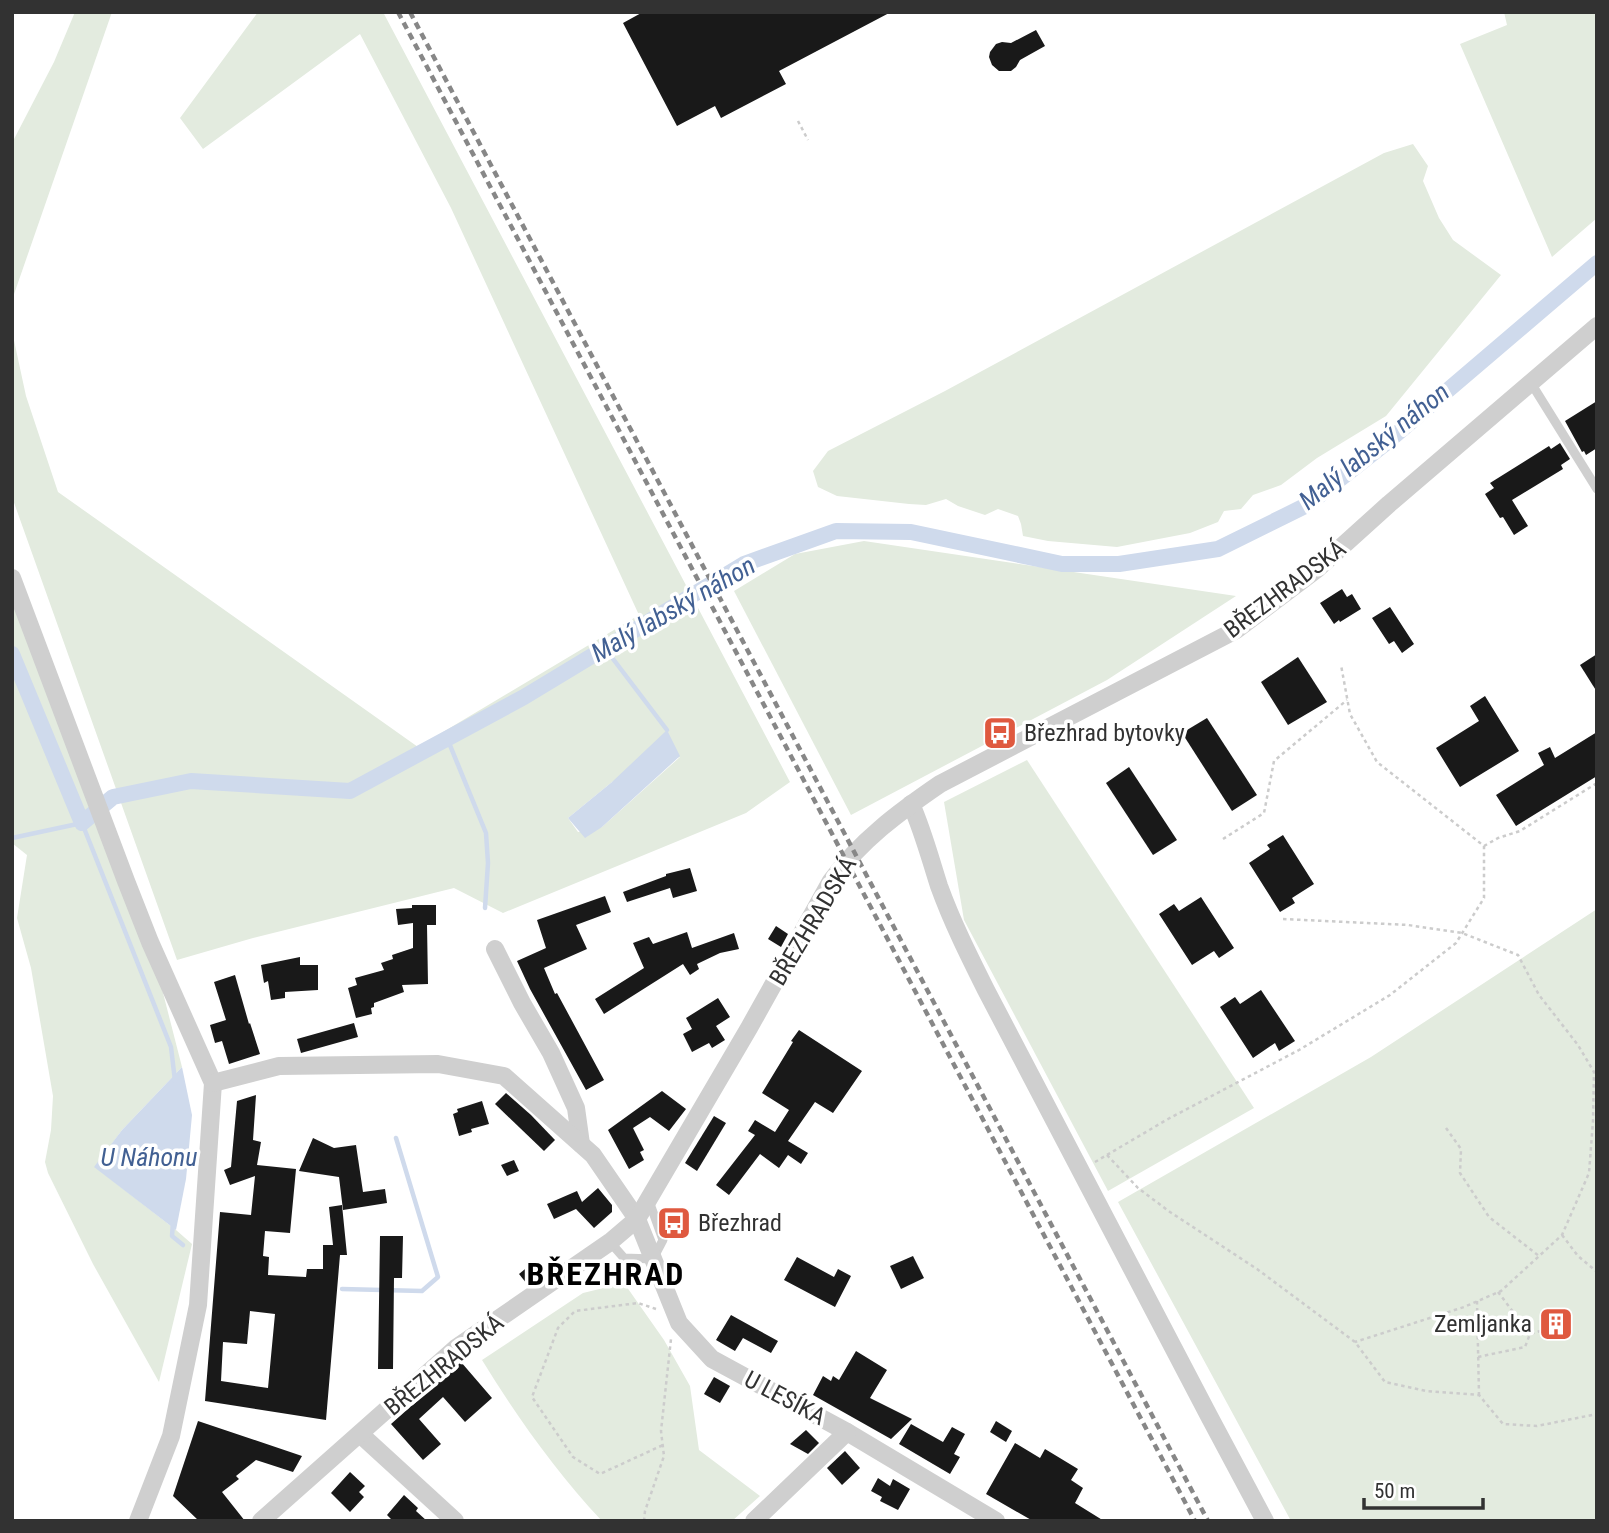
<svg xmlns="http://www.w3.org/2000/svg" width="1609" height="1533" viewBox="0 0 1609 1533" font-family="'Roboto Condensed',sans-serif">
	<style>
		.green { fill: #e3ebdf; fill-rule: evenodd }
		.water { fill: #cfdaec }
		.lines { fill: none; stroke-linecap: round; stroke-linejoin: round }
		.stream { stroke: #cfdaec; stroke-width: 4.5 }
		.canal { stroke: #cfdaec; stroke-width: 16 }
		.building { fill: #191919; fill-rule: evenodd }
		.path { stroke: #ccc; stroke-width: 2.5; stroke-dasharray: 3.5 3.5; stroke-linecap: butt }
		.lane { stroke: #cfcfcf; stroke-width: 9 }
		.street { stroke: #cfcfcf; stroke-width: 18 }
		.rail { stroke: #878787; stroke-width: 4.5; stroke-dasharray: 7 5; stroke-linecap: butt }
		.labels { text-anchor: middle; stroke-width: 7; stroke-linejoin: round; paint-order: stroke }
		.street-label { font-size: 24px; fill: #323232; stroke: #fff }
		.poi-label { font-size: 24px; fill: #323232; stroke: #fff; text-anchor: start }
		.water-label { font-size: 26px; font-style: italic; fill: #426093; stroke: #fff }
		.district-label { font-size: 32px; font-weight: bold; letter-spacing: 2px; fill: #000; stroke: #fff }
	</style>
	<rect width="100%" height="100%" fill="#fff"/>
	<!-- green -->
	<g class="green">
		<polygon points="75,12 112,12 12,300 12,143 54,62"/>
		<path d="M258,12h125l407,770 -44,31 -243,100 -49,-25 -201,50 -76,22 -165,-463v-166l14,65 32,96 360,255 221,-132 -188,-407 -91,-174 -157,115 -23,-31zM680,757l-78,70 -24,5 -10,-14 44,-36z"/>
		<polygon points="1504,12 1597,12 1597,218 1552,257 1460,44 1507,25"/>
		<polygon points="1413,144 1428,166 1423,181 1439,218 1453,240 1501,275 1386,416 1317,458 1281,485 1253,495 1241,509 1224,511 1218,522 1190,533 1117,547 1048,541 1023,536 1021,524 1018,516 998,509 985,515 958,506 946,499 926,505 909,504 837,496 818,487 813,471 828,451 945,391 1384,153"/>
		<polygon points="864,541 1236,596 1107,680 851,815 734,591 795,554"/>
		<polygon points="12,598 150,942 182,1067 122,1130 95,1167 176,1230 192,1244 159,1382 93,1264 48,1173 45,1162 51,1130 53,1096 31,968 17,918 27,855 12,843"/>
		<polygon points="1027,760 1254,1108 1108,1191 964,920 944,802"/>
		<polygon points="1597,909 1597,1521 1291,1521 1118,1202 1371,1057"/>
		<path d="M624,1283l40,57 26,46 9,64 61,46 -28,25h-130c-46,-49 -85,-104 -120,-161l101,-67z"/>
	</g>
	<!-- water -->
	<g class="water">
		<polygon points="667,730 680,756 602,827 585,838 568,818 612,782"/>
		<polygon points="182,1067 192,1115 186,1179 176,1230 94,1167 122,1130"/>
	</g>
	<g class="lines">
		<!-- stream -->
		<g class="stream">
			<polyline points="604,647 667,730"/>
			<polyline points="447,738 486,833 488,863 485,908"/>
			<polyline points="12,838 82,823 171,1047 175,1081"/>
			<polyline points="173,1222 172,1236 183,1245"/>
			<polyline points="342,1289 422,1291 438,1277 396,1138"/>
		</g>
		<!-- canal -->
		<polyline class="canal" points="12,654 82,823 113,797 191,781 350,791 524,697 744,564 836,531 911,532 1062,564 1119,564 1218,549 1307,505 1386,443 1597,263"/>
	</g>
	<!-- building -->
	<g class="building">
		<polygon points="643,12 891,12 779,71 786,84 721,118 715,106 677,126 623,23"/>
		<polygon points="1036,30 1045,46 1020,60 1016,67 1011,71 999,71 992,65 989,57 990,52 996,44 1002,42 1011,43"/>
		<polygon points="1597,401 1597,448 1586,455 1584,451 1582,452 1565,421"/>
		<polygon points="1560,443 1570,459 1561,465 1563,469 1512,500 1528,526 1514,535 1503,517 1500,518 1485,494 1494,488 1490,483 1549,446 1551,449"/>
		<polygon points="1342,589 1347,597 1352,594 1361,609 1340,622 1339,620 1334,624 1320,603"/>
		<polygon points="1390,607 1414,644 1402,653 1394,641 1389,644 1372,618"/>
		<polygon points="1597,654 1597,692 1580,665"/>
		<polygon points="1298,657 1327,702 1288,725 1261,682"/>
		<polygon points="1485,696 1519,751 1460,787 1436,748 1479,721 1470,706"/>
		<polygon points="1207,718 1257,795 1232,811 1182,733"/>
		<polygon points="1597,732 1597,776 1516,826 1496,795 1544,765 1538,753 1550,747 1555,758"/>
		<polygon points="1129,767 1177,840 1153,855 1106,783"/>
		<polygon points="1283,835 1314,884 1292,898 1295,903 1280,912 1249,863 1270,849 1267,845"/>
		<polygon points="690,868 697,891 673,898 670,888 627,902 623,892 666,876 666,874"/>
		<polygon points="605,896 611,912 576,925 587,949 544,968 555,994 557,993 604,1080 586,1090 530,989 517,961 546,948 537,920"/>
		<polygon points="1201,897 1234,948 1219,958 1214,951 1192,965 1159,914 1174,904 1179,911"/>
		<polygon points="412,905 436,905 436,925 427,925 428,984 402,985 404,992 374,1003 374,1007 371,1008 372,1014 356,1018 348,988 357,985 355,978 384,970 381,963 393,959 392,955 413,948 413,923 398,925 396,909 412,908"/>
		<polygon points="776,926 788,934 781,947 768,939"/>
		<polygon points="687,932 692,948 734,933 739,949 720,953 697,964 699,969 690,975 683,964 604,1014 595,999 644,968 633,943 649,937 653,944"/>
		<polygon points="300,957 300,965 318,965 318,990 285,992 285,998 271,1000 268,981 264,983 261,965"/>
		<polygon points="235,975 249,1024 250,1023 260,1054 229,1064 222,1041 215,1043 210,1025 226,1020 214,982"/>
		<polygon points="1261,990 1295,1041 1279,1051 1275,1043 1253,1058 1220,1007 1235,997 1240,1004"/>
		<polygon points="718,998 730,1017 716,1026 725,1040 712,1048 709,1043 692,1052 683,1034 692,1029 686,1018"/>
		<polygon points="354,1023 358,1037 301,1053 297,1039"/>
		<polygon points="799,1030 862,1071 833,1113 815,1102 788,1141 808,1153 801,1164 788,1155 779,1168 760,1154 729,1195 716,1185 755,1135 748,1131 755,1120 775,1132 789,1110 762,1093 793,1042 791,1041"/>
		<polygon points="662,1091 686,1109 669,1131 650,1117 633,1128 644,1150 640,1152 644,1160 629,1169 608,1130"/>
		<polygon points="506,1093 531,1115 555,1140 544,1151 495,1104"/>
		<path d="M256,1095l-3,45 8,2 -4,23 39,4 -6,64 -25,-2 -2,25 6,1 -1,18 38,2 1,-8h16v-24h10l-4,-38 13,-2 5,50h-7l-14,165 -121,-19 15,-189 31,3 4,-39 -25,9 -6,-15 7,-3 6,-66zM250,1311l25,3 -7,74 -47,-7 2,-39 24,2z"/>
		<polygon points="482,1101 489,1124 471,1129 472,1132 459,1136 453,1114 458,1112 457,1109"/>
		<polygon points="714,1116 726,1123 697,1171 685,1163"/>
		<polygon points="313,1138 334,1148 356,1145 363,1192 385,1189 387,1203 343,1210 339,1177 299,1171"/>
		<polygon points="514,1160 519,1171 507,1176 501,1165"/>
		<polygon points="598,1188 612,1205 612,1212 594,1228 576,1209 554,1219 547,1204 577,1191 582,1202"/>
		<polygon points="380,1236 403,1236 402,1278 394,1278 393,1369 378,1369"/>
		<polygon points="913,1256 924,1278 901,1289 890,1266"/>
		<polygon points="797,1257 834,1277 838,1269 851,1276 835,1307 784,1280"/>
		<polygon points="530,1265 538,1275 527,1284 519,1274"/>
		<polygon points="731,1315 778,1341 771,1353 743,1338 735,1351 716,1340"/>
		<polygon points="856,1351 887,1370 870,1398 912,1419 891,1439 813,1395 823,1376 831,1381 833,1376 839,1380"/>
		<polygon points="461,1362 492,1398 465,1422 443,1397 419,1419 441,1444 423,1460 391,1424"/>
		<polygon points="714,1377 730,1386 720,1403 704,1394"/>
		<polygon points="198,1421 302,1456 293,1472 256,1460 236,1476 239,1479 222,1492 245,1521 199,1521 173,1496"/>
		<polygon points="996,1421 1012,1431 1006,1442 990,1432"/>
		<polygon points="911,1424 943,1442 952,1427 965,1434 954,1454 960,1457 950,1474 899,1444"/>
		<polygon points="806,1430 819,1443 808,1454 790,1444"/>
		<polygon points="1015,1443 1040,1458 1045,1449 1078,1469 1071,1480 1083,1488 1075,1503 1104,1521 1033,1521 986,1494"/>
		<polygon points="845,1451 860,1468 842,1485 827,1468"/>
		<polygon points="350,1472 365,1486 359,1492 364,1497 350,1512 331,1493"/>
		<polygon points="878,1478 890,1486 893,1479 910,1489 898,1510 880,1501 882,1497 871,1491"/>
		<polygon points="404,1495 418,1508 416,1511 427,1521 393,1521 387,1515"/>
	</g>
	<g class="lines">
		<!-- path -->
		<g class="path">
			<polyline points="798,121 808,140"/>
			<polyline points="1223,839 1264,813 1274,761 1347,700"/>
			<polyline points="1484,846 1498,838 1520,831 1597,783"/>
			<polyline points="1283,919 1408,925 1462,933 1518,955 1539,995 1578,1045 1594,1072 1593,1121 1589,1173 1562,1235 1501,1291 1464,1307 1355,1342"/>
			<polyline points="1446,1128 1461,1149 1460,1173 1489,1217 1539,1256"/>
			<polyline points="1107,1155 1138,1188 1170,1212 1257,1269 1355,1342 1385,1382 1426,1391 1479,1395 1503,1424 1537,1426 1597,1414"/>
			<polyline points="1095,1162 1168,1119 1299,1050 1390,995 1456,943 1484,898 1484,846 1377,762 1350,714 1341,665"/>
			<polyline points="1562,1235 1578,1256 1597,1272"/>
			<polyline points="1498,1292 1530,1334"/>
			<polyline points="1477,1301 1479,1395"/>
			<polyline points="656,1309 638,1303 575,1311 558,1328 532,1397 573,1457 600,1474 663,1445"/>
			<polyline points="1478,1357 1525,1347 1530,1334 1547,1329"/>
			<polyline points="644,1521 645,1511 664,1456 661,1431 671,1339"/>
		</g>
		<!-- lane -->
		<g class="lane">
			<polyline points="1531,383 1597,489"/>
			<polyline points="610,1242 624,1258 653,1259 663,1240 649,1201"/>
		</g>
		<!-- street -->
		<g class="street">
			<polyline points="12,578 126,881 150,942 213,1083 198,1305 171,1436 138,1521"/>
			<path d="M911,804c12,27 19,54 28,82 13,36 30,70 47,104l223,426 56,105"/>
			<polyline points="495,949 522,1003 551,1053 576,1108 581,1144"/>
			<polyline points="213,1083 279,1066 438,1064 504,1076 593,1155 637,1219 679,1323 712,1359 847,1432 996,1521"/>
			<polyline points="360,1434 455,1521"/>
			<path d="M261,1521l195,-173 154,-106 27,-23 112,-191 82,-147c29,-40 68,-69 109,-97l296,-154 81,-61 72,-65 208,-178"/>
			<polyline points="754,1521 847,1432"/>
		</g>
		<!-- rail -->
		<g class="rail">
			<polyline points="398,12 1195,1521"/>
			<polyline points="410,12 1208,1521"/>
		</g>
	</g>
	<!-- icons -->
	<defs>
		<g id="bus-square" transform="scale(1.75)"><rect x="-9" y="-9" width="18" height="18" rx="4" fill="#df593f" stroke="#fff"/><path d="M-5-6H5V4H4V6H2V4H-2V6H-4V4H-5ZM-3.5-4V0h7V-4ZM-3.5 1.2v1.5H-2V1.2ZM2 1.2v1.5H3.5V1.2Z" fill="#fff"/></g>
		<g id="building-square" transform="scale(1.75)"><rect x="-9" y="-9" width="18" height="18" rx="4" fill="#df593f" stroke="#fff"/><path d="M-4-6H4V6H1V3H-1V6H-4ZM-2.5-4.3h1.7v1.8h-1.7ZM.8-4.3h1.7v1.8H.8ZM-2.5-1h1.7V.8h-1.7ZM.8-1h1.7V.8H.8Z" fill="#fff"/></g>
	</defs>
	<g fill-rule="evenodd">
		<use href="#bus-square" x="1000" y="733"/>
		<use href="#bus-square" x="674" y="1223"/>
		<use href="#building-square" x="1556" y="1324"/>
	</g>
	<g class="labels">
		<!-- street labels -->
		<g class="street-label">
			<text transform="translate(1285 589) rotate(-37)" y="8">BŘEZHRADSKÁ</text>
			<text transform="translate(813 921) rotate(-59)" y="8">BŘEZHRADSKÁ</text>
			<text transform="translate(444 1365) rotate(-39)" y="8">BŘEZHRADSKÁ</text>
			<text transform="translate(785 1398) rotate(28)" y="8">U LESÍKA</text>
		</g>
		<!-- poi labels -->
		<g class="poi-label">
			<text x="1024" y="741">Březhrad bytovky</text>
			<text x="698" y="1231">Březhrad</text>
			<text x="1532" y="1332" text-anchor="end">Zemljanka</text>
		</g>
		<!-- water labels -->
		<g class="water-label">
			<text transform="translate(1374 446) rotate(-39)" y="9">Malý labský náhon</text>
			<text transform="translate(673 609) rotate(-30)" y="9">Malý labský náhon</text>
			<text x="149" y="1166">U Náhonu</text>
		</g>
		<!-- district labels -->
		<g class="district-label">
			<text x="606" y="1285">BŘEZHRAD</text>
		</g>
	</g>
	<!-- border -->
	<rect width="1609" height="1533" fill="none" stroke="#323232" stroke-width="28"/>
	<!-- scale -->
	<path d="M1364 1498v10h119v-10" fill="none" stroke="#323232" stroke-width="3.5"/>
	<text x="1374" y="1498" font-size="21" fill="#323232" stroke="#ffffff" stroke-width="5" paint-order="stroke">50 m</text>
</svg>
